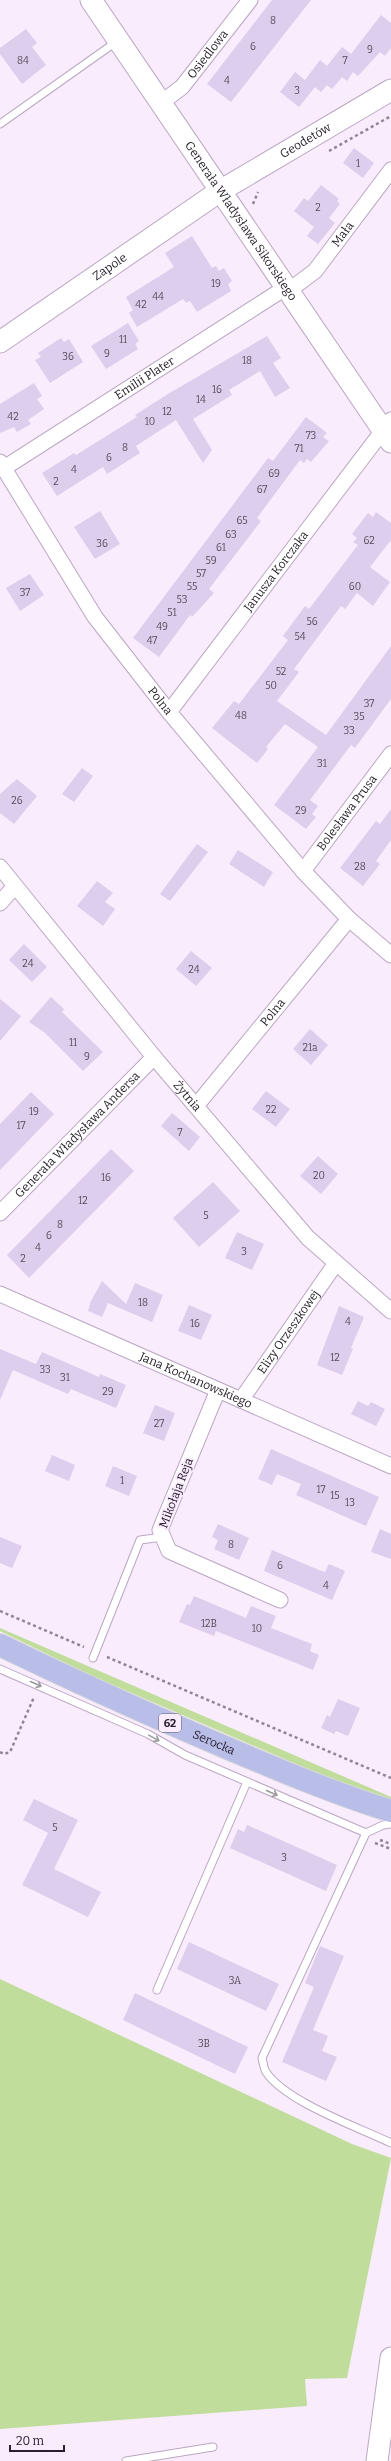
<svg xmlns="http://www.w3.org/2000/svg" width="391" height="2461" viewBox="0 0 391 2461" font-family="Bitter,serif">
	<style>
		.grass { fill: #c0dd9b }
		.building { fill: #deceed }
		.lines { fill: none; stroke-linecap: round; stroke-linejoin: round }
		.lane-casing { stroke: #bba7c3; stroke-width: 9 }
		.street-casing { stroke: #bba7c3; stroke-width: 17 }
		.secondary-casing { stroke: #bba7c3; stroke-width: 23 }
		.primary-casing { stroke: #d8d7d9; stroke-width: 24 }
		.path { stroke: #8f8693; stroke-width: 2.5; stroke-dasharray: 3 3; stroke-linecap: butt }
		.lane { stroke: #fff; stroke-width: 7 }
		.street { stroke: #fff; stroke-width: 15 }
		.secondary { stroke: #fff; stroke-width: 21 }
		.primary { stroke: #b9bee8; stroke-width: 22 }
		.oneway { stroke: #9e9ba0 }
		.labels { text-anchor: middle; stroke-width: 4; stroke-linejoin: round; paint-order: stroke }
		.number-label { font-size: 10px; fill: #564c5c }
		.shield { fill: #f8ecfd; stroke: #665e6a; stroke-width: 1 }
		.shield-label { font-size: 11px; font-weight: bold; fill: #28212b }
		.street-label { font-size: 12px; fill: #28212b; stroke: #f8ecfd }
	</style>
	<rect width="100%" height="100%" fill="#f8ecfd"/>
	<!-- grass -->
	<g class="grass">
		<polygon points="0,1628 391,1797 391,1802 340,1783 90,1675 0,1631"/>
		<polygon points="0,1979 352,2144 391,2158 347,2378 305,2379 307,2406 0,2429"/>
	</g>
	<!-- building -->
	<g class="building">
		<polygon points="272,0 311,0 231,102 207,84"/>
		<polygon points="381,15 391,23 391,48 385,56 380,52 358,76 353,72 347,81 342,77 332,89 327,85 321,92 315,87 299,107 280,92 295,72 305,80 320,60 327,66 342,47 351,54"/>
		<polygon points="26,29 37,43 32,47 46,65 22,84 0,54 0,48"/>
		<polygon points="354,148 374,163 363,178 343,163"/>
		<polygon points="321,185 339,199 337,201 340,204 329,218 335,223 318,244 307,236 314,227 294,211 304,198 308,201"/>
		<polygon points="192,236 212,268 216,266 219,271 224,268 232,281 228,284 231,291 197,312 190,301 186,303 183,299 137,327 129,313 133,310 126,297 174,267 165,253"/>
		<polygon points="128,323 139,341 135,344 138,349 106,369 91,346"/>
		<polygon points="267,336 281,358 273,363 290,388 275,397 260,371 229,390 232,395 193,419 212,450 203,463 176,420 136,446 140,453 107,474 103,467 57,496 42,473 74,453 76,455 137,417 135,415 168,394"/>
		<polygon points="61,338 64,342 69,339 83,362 50,383 35,360 41,357 38,353"/>
		<polygon points="34,383 42,396 37,399 44,409 28,420 31,424 17,432 14,427 0,433 0,404"/>
		<polygon points="306,417 327,433 323,437 329,441 311,462 307,459 304,463 300,460 257,518 261,521 209,589 214,593 192,617 190,615 159,657 133,638 268,458 273,461"/>
		<polygon points="100,511 120,544 95,559 74,527"/>
		<polygon points="376,512 391,523 391,540 370,567 390,582 373,606 357,593 345,609 341,606 294,669 299,672 277,701 326,735 391,646 391,699 355,748 351,745 310,800 318,806 312,814 316,817 306,829 274,805 318,747 285,724 266,747 268,749 257,763 212,728 234,701 239,704 288,640 283,636 305,606 309,609 358,545 353,542 357,538 352,534 368,513 373,517"/>
		<polygon points="30,574 44,595 20,611 6,588"/>
		<polygon points="82,768 93,776 74,802 62,794"/>
		<polygon points="17,779 37,796 14,824 0,813 0,794"/>
		<polygon points="391,809 391,840 376,861 380,864 363,886 340,868 376,821 380,824"/>
		<polygon points="197,844 208,852 170,901 160,894"/>
		<polygon points="238,850 273,872 264,887 229,864"/>
		<polygon points="97,881 113,893 105,902 115,909 103,926 77,906"/>
		<polygon points="24,944 47,967 32,982 9,960"/>
		<polygon points="191,951 212,968 196,986 176,969"/>
		<polygon points="51,997 64,1009 62,1012 103,1052 83,1071 44,1032 29,1022"/>
		<polygon points="0,999 21,1016 0,1041"/>
		<polygon points="310,1029 328,1045 311,1065 293,1049"/>
		<polygon points="266,1091 290,1109 276,1127 252,1109"/>
		<polygon points="31,1092 54,1114 0,1170 0,1124"/>
		<polygon points="172,1113 200,1137 189,1151 161,1126"/>
		<polygon points="111,1149 134,1171 29,1278 7,1255"/>
		<polygon points="318,1156 338,1174 321,1194 300,1176"/>
		<polygon points="213,1182 240,1211 199,1247 173,1218"/>
		<polygon points="237,1232 264,1244 252,1270 225,1258"/>
		<polygon points="102,1281 126,1304 135,1283 163,1295 152,1322 108,1303 102,1317 88,1311 91,1301"/>
		<polygon points="189,1305 212,1315 201,1340 178,1331"/>
		<polygon points="339,1306 364,1317 351,1348 353,1349 342,1375 317,1365"/>
		<polygon points="0,1349 36,1364 42,1352 99,1377 100,1374 126,1385 116,1408 71,1389 68,1394 13,1370 0,1400"/>
		<polygon points="358,1401 368,1406 371,1402 385,1409 376,1426 351,1414"/>
		<polygon points="155,1405 175,1413 164,1441 143,1433"/>
		<polygon points="271,1449 379,1497 366,1526 296,1495 301,1484 277,1474 272,1485 258,1479"/>
		<polygon points="52,1455 75,1465 69,1481 45,1471"/>
		<polygon points="113,1466 137,1476 129,1496 105,1486"/>
		<polygon points="218,1524 249,1538 239,1560 214,1549 218,1540 212,1537"/>
		<polygon points="380,1529 391,1534 391,1559 371,1552"/>
		<polygon points="0,1537 22,1546 12,1568 0,1563"/>
		<polygon points="272,1550 319,1570 325,1572 329,1564 345,1571 332,1600 264,1571"/>
		<polygon points="194,1596 246,1618 251,1606 276,1616 271,1628 312,1644 310,1651 319,1655 313,1670 216,1631 214,1636 179,1622 187,1604 190,1605"/>
		<polygon points="338,1699 360,1708 348,1736 336,1731 334,1734 321,1728 327,1715 330,1717"/>
		<polygon points="34,1799 78,1820 54,1869 101,1892 88,1917 22,1885 48,1833 23,1820"/>
		<polygon points="247,1825 337,1865 326,1891 230,1848 238,1829 244,1832"/>
		<polygon points="189,1942 279,1984 266,2011 177,1969"/>
		<polygon points="320,1946 344,1956 313,2030 328,2036 322,2051 337,2057 326,2081 282,2062 314,1987 305,1983"/>
		<polygon points="135,1993 248,2047 235,2074 123,2020"/>
	</g>
	<g class="lines">
		<!-- lane casing -->
		<g class="lane-casing">
			<g id="lane">
				<polyline points="0,124 116,42"/>
				<polyline points="93,1658 140,1540 163,1537"/>
				<polyline points="0,1669 148,1734 185,1755 366,1833"/>
				<path d="M391,1824l-8,1 -17,8 -104,225c1,4 2,11 4,14 20,30 92,55 125,71"/>
				<polyline points="157,1990 247,1782"/>
				<polyline points="126,2461 213,2447"/>
			</g>
		</g>
		<!-- street casing -->
		<g class="street-casing">
			<g id="street">
				<path id="s1" d="M161,103l21,-16 68,-87"/>
				<path id="s2" d="M287,292l28,-21 76,-101"/>
				<path id="s3" d="M0,462l95,155 74,95 134,159 46,48 42,36"/>
				<path id="s4" d="M4,468l281,-180"/>
				<path id="s5" d="M169,712l222,-292"/>
				<path id="s6" d="M0,867l154,190 154,181 83,73"/>
				<path id="s7" d="M303,871l88,-117"/>
				<polyline points="0,903 14,887"/>
				<path id="s8" d="M196,1106l153,-187"/>
				<path id="s9" d="M0,1213l154,-156"/>
				<path id="s10" d="M0,1294l391,172"/>
				<polyline points="218,1390 160,1530 169,1551 280,1600"/>
				<path id="s11" d="M241,1400l95,-137"/>
			</g>
		</g>
		<!-- secondary casing -->
		<g class="secondary-casing">
			<g id="secondary">
				<path id="s12" d="M91,0l300,442"/>
				<path id="s13" d="M0,342l220,-151 171,-101"/>
				<polyline points="377,2461 391,2358"/>
			</g>
		</g>
		<!-- primary casing -->
		<g class="primary-casing">
			<g id="primary">
				<path id="s14" d="M0,1645c70,34 141,66 213,97 59,25 117,50 178,69"/>
			</g>
		</g>
		<!-- path -->
		<g class="path">
			<polyline points="329,151 391,116"/>
			<polyline points="253,204 258,192"/>
			<polyline points="0,1611 84,1647"/>
			<polyline points="107,1657 391,1778"/>
			<polyline points="0,1752 4,1754 10,1752 34,1697"/>
			<polyline points="380,1840 391,1844"/>
			<polyline points="375,1843 391,1849"/>
		</g>
		<!-- lane -->
		<use href="#lane" class="lane"/>
		<!-- street -->
		<use href="#street" class="street"/>
		<!-- secondary -->
		<use href="#secondary" class="secondary"/>
		<!-- primary -->
		<use href="#primary" class="primary"/>
	</g>
	<!-- one-way arrows -->
	<defs><path id="oneway-shaft" d="M-6 0H5M1.5-3L5.5 0L1.5 3" fill="none" stroke-width="1.6" stroke-linecap="round" stroke-linejoin="round"/></defs>
	<g class="oneway">
		<use href="#oneway-shaft" transform="translate(36 1684) rotate(24)"/>
		<use href="#oneway-shaft" transform="translate(154 1738) rotate(29)"/>
		<use href="#oneway-shaft" transform="translate(272 1793) rotate(24)"/>
	</g>
	<g class="labels">
		<!-- number labels -->
		<g class="number-label">
			<text x="273" y="24">8</text>
			<text x="253" y="50">6</text>
			<text x="370" y="53">9</text>
			<text x="23" y="64">84</text>
			<text x="345" y="64">7</text>
			<text x="227" y="84">4</text>
			<text x="297" y="94">3</text>
			<text x="358" y="167">1</text>
			<text x="318" y="211">2</text>
			<text x="216" y="287">19</text>
			<text x="158" y="300">44</text>
			<text x="141" y="308">42</text>
			<text x="123" y="343">11</text>
			<text x="107" y="357">9</text>
			<text x="68" y="360">36</text>
			<text x="247" y="364">18</text>
			<text x="217" y="393">16</text>
			<text x="201" y="403">14</text>
			<text x="167" y="415">12</text>
			<text x="13" y="420">42</text>
			<text x="150" y="425">10</text>
			<text x="311" y="439">73</text>
			<text x="125" y="451">8</text>
			<text x="299" y="452">71</text>
			<text x="109" y="461">6</text>
			<text x="74" y="473">4</text>
			<text x="274" y="477">69</text>
			<text x="56" y="485">2</text>
			<text x="262" y="493">67</text>
			<text x="242" y="524">65</text>
			<text x="231" y="538">63</text>
			<text x="369" y="544">62</text>
			<text x="102" y="547">36</text>
			<text x="221" y="551">61</text>
			<text x="211" y="564">59</text>
			<text x="201" y="577">57</text>
			<text x="192" y="590">55</text>
			<text x="355" y="590">60</text>
			<text x="25" y="596">37</text>
			<text x="182" y="603">53</text>
			<text x="172" y="616">51</text>
			<text x="312" y="625">56</text>
			<text x="162" y="630">49</text>
			<text x="300" y="640">54</text>
			<text x="152" y="644">47</text>
			<text x="281" y="675">52</text>
			<text x="271" y="689">50</text>
			<text x="369" y="707">37</text>
			<text x="241" y="719">48</text>
			<text x="359" y="720">35</text>
			<text x="349" y="734">33</text>
			<text x="322" y="767">31</text>
			<text x="17" y="804">26</text>
			<text x="301" y="814">29</text>
			<text x="360" y="870">28</text>
			<text x="28" y="967">24</text>
			<text x="194" y="973">24</text>
			<text x="73" y="1046">11</text>
			<text x="310" y="1051">21a</text>
			<text x="87" y="1060">9</text>
			<text x="271" y="1113">22</text>
			<text x="34" y="1115">19</text>
			<text x="21" y="1129">17</text>
			<text x="180" y="1136">7</text>
			<text x="319" y="1179">20</text>
			<text x="106" y="1181">16</text>
			<text x="83" y="1204">12</text>
			<text x="206" y="1219">5</text>
			<text x="60" y="1228">8</text>
			<text x="49" y="1239">6</text>
			<text x="38" y="1251">4</text>
			<text x="244" y="1255">3</text>
			<text x="23" y="1262">2</text>
			<text x="143" y="1306">18</text>
			<text x="348" y="1325">4</text>
			<text x="195" y="1327">16</text>
			<text x="335" y="1361">12</text>
			<text x="45" y="1373">33</text>
			<text x="65" y="1381">31</text>
			<text x="108" y="1395">29</text>
			<text x="159" y="1427">27</text>
			<text x="122" y="1484">1</text>
			<text x="321" y="1493">17</text>
			<text x="335" y="1499">15</text>
			<text x="350" y="1506">13</text>
			<text x="231" y="1548">8</text>
			<text x="280" y="1569">6</text>
			<text x="326" y="1589">4</text>
			<text x="209" y="1627">12B</text>
			<text x="257" y="1632">10</text>
			<text x="55" y="1831">5</text>
			<text x="284" y="1861">3</text>
			<text x="235" y="1984">3A</text>
			<text x="204" y="2047">3B</text>
		</g>
		<!-- shield labels -->
		<rect class="shield" x="159" y="1714" width="22" height="18" rx="3"/>
		<g class="shield-label">
			<text x="170" y="1727">62</text>
		</g>
		<!-- street labels -->
		<g class="street-label">
			<text dy="4" stroke="none"><textPath href="#s1" startOffset="68">Osiedlowa</textPath></text>
			<text dy="4" stroke="none"><textPath href="#s13" startOffset="366">Geodetów</textPath></text>
			<text dy="4" stroke="none"><textPath href="#s12" startOffset="267">Generała Władysława Sikorskiego</textPath></text>
			<text dy="4" stroke="none"><textPath href="#s2" startOffset="81">Mała</textPath></text>
			<text dy="4" stroke="none"><textPath href="#s13" startOffset="133">Zapole</textPath></text>
			<text dy="4" stroke="none"><textPath href="#s4" startOffset="167">Emilii Plater</textPath></text>
			<text dy="4" stroke="none"><textPath href="#s5" startOffset="177">Janusza Korczaka</textPath></text>
			<text dy="4" stroke="none"><textPath href="#s3" startOffset="288">Polna</textPath></text>
			<text dy="4" stroke="none"><textPath href="#s7" startOffset="73">Bolesława Prusa</textPath></text>
			<text dy="4" stroke="none"><textPath href="#s8" startOffset="121">Polna</textPath></text>
			<text dy="4" stroke="none"><textPath href="#s6" startOffset="296">Żytnia</textPath></text>
			<text dy="4" stroke="none"><textPath href="#s9" startOffset="110">Generała Władysława Andersa</textPath></text>
			<text dy="4" stroke="none"><textPath href="#s11" startOffset="83">Elizy Orzeszkowej</textPath></text>
			<text dy="4" stroke="none"><textPath href="#s10" startOffset="214">Jana Kochanowskiego</textPath></text>
			<text transform="translate(176 1493) rotate(-69)" y="4">Mikołaja Reja</text>
			<text dy="4" stroke="none"><textPath href="#s14" startOffset="235">Serocka</textPath></text>
		</g>
	</g>
	<!-- scale -->
	<path d="M10 2445v6h54v-6" fill="none" stroke="#28212b" stroke-width="2"/>
	<text x="16" y="2445" font-size="12" fill="#28212b" stroke="#f8ecfd" stroke-width="3" paint-order="stroke">20 m</text>
</svg>
